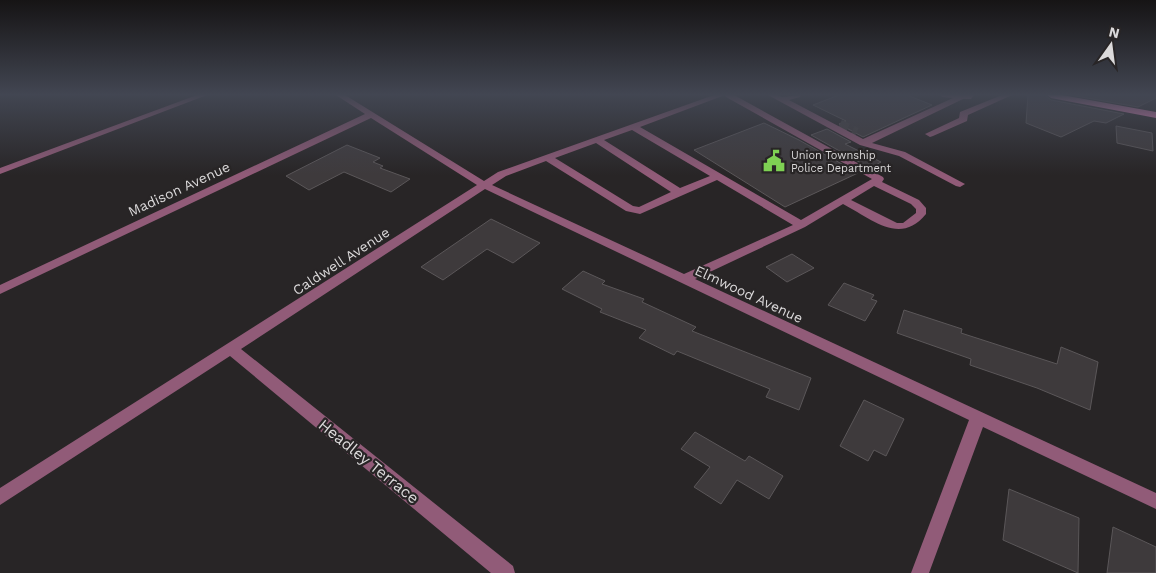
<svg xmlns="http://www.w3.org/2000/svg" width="1156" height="573" viewBox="0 0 1156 573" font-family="'Work Sans',sans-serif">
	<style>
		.building { fill: #3e3a3c; stroke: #5b5759 }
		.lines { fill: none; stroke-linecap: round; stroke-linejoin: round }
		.minor-tunnel { stroke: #434041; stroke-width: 9; stroke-dasharray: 9 5; stroke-linecap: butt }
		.minor { fill: #915b78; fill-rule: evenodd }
		.major { fill: #fd8dcc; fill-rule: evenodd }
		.labels { text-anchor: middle; stroke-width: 4.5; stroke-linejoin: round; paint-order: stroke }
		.far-poi-label { font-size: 11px; fill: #dbd9da; stroke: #282526; text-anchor: start }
		.street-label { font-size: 14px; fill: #dbd9da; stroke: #282526 }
		.near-street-label { font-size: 16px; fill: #dbd9da; stroke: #282526 }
	</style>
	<rect width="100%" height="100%" fill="#282526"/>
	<!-- building -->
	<g class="building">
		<polygon points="839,95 907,95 932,105 863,137 839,124 846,121 813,105"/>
		<polygon points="1028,95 1045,95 1051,100 1124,114 1106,123 1094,121 1061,137 1026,123"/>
		<polygon points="1070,95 1156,95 1156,98 1138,107"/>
		<polygon points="764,123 799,140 858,173 785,207 694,150"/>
		<polygon points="1116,126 1152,133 1153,151 1117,143"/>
		<polygon points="827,129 851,142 845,144 881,162 870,168 811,135"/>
		<polygon points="347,145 380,158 373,162 383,166 380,168 410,179 391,192 344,172 309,190 286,176"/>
		<polygon points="491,219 540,243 513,263 487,249 443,280 421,267"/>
		<polygon points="792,254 814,268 787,282 766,267"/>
		<polygon points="583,271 605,281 602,284 644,299 642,302 696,327 692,331 811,378 799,410 766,397 770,389 677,351 674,355 639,338 646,330 600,312 602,309 562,289"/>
		<polygon points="844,283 874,295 871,299 877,301 865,321 828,305"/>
		<polygon points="904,310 962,329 961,333 1057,364 1061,347 1098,362 1090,410 1037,388 970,365 971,359 897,333"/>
		<polygon points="864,400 904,419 886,456 874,450 868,461 840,446"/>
		<polygon points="695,432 745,461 749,456 783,476 769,499 737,480 721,504 694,487 710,467 681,449"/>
		<polygon points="1009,489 1079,518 1078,573 1003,540"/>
		<polygon points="1113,527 1156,547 1156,573 1107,573"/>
	</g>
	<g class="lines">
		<!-- minor-tunnel -->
		<polyline class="minor-tunnel" points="840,124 857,132"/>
		<!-- minor -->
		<g class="minor">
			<polygon points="197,95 207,95 0,174 0,168"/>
			<path d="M336,95h9l139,86 14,-9 216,-77h20l149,82 1,2 -2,3 37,18 7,8v6c-26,32 -54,5 -83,-10l-38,23 -110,52 461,214v16l-173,-82 -54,146h-18l58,-153 -484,-231 -244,160 272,217 2,7h-24l-261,-217 -230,149v-17l477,-303 -106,-67 -371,176v-9l365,-171zM725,95l1,2 146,82 -71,41 -161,-93zM632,130l78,46 -30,12 -76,-48zM596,143l75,49 -32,15 -6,-1 -78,-48zM546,161l80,50 14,3 77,-34 76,45 -109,49 -192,-89 14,-9zM874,186l37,18 5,5v4l-13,10h-6l-46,-23z"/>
			<polygon points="768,95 777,95 782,97 801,95 800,97 789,100 863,139 953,98 942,97 941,95 974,95 971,99 963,99 872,143 905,152 965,184 960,187 956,186 899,156 860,145"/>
			<polygon points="1002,95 1012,95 968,115 967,121 933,136 930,137 925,134 959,118 960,112"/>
		</g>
		<!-- major -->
		<polygon class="major" points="1047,95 1062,95 1156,112 1156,118 1051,98"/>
	</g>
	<!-- sky -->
	<linearGradient id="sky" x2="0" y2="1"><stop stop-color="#161415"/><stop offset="0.54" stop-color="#424652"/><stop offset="1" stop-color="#424652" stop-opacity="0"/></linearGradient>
	<rect width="1156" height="175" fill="url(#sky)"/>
	<!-- icons -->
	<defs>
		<g id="civic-bare" transform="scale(1.725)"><path d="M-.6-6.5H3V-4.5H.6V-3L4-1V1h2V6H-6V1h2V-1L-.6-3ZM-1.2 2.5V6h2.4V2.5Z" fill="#7ed153" stroke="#282526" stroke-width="2.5" paint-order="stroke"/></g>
	</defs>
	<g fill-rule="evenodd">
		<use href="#civic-bare" x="774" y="161"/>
	</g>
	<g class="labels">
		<!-- far-poi labels -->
		<g class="far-poi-label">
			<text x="791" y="159">Union Township<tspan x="791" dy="13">Police Department</tspan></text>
		</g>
		<!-- street labels -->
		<g class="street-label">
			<text transform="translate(179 189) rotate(-25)" y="5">Madison Avenue</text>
			<text transform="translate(341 261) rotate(-33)" y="5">Caldwell Avenue</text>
			<text transform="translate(749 294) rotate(25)" y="5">Elmwood Avenue</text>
		</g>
		<!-- near-street labels -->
		<g class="near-street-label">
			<text transform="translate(369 461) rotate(39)" y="6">Headley Terrace</text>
		</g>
	</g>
	<!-- north arrow -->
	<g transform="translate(1111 45) rotate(14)" stroke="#282526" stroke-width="4" paint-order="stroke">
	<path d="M0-4L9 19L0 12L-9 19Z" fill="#dbd9da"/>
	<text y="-8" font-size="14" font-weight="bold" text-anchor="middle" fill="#dbd9da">N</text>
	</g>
</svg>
